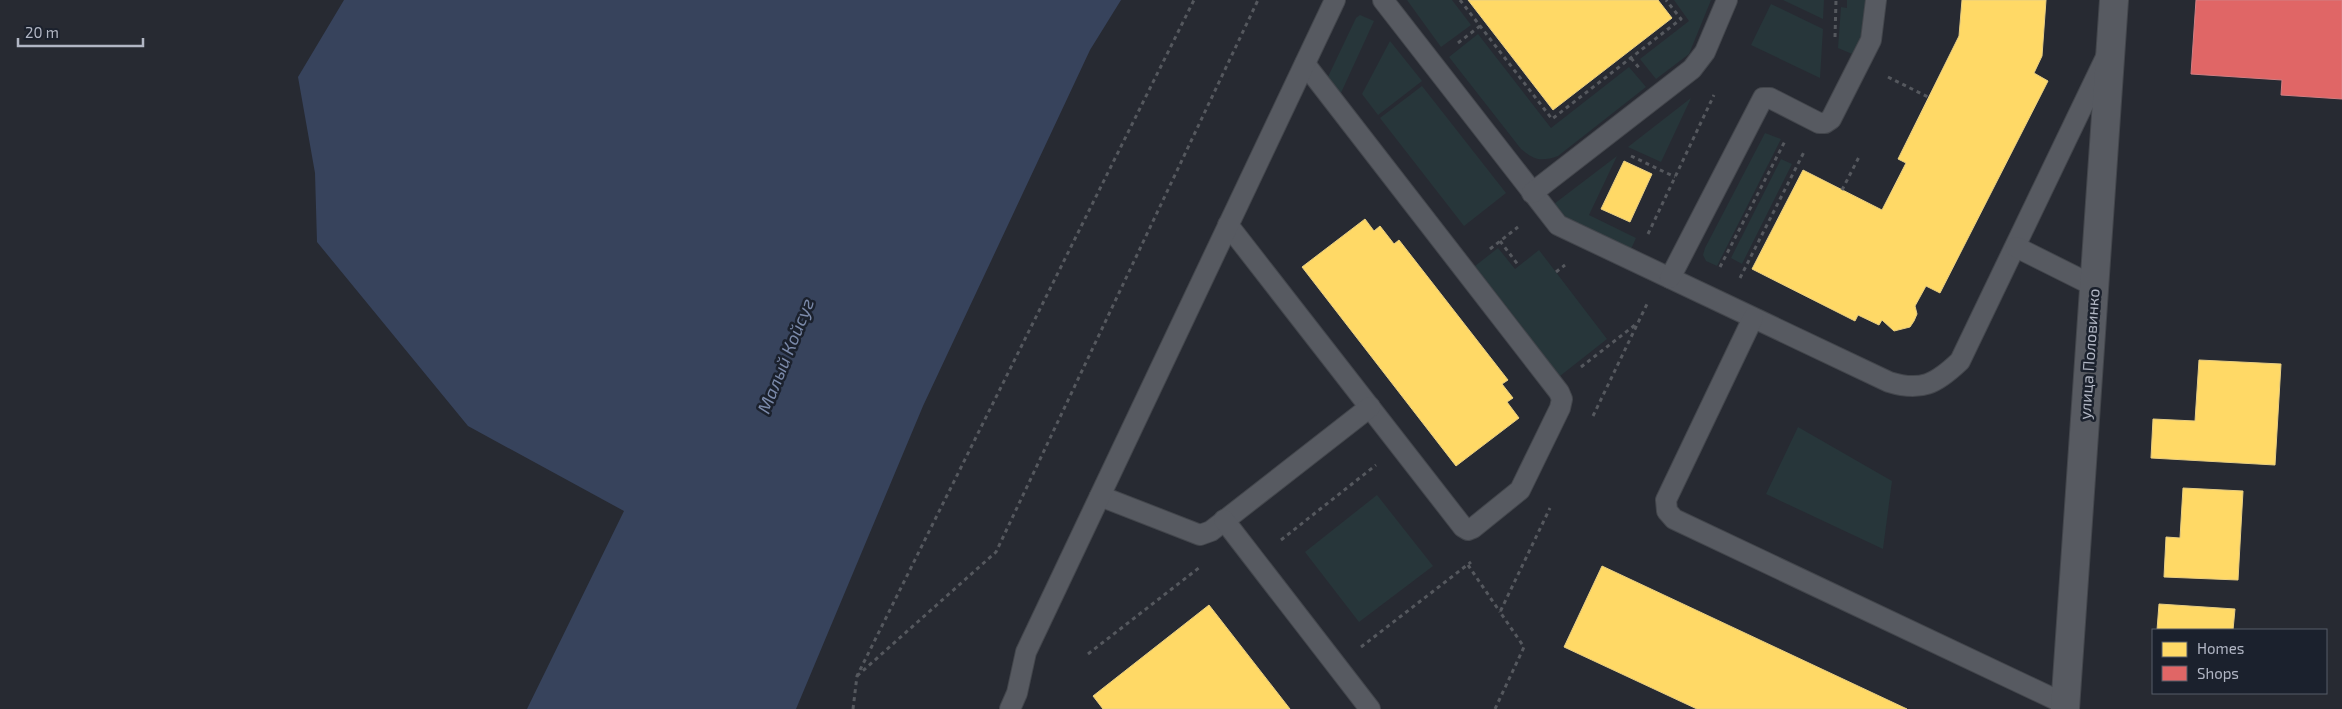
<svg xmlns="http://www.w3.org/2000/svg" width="2342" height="709" viewBox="0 0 2342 709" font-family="'Exo 2',sans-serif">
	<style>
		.green { fill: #27363a }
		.water { fill: #37435c }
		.homes { fill: #ffd966; stroke: #e8ce82 }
		.shops { fill: #e06666; stroke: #d27e82 }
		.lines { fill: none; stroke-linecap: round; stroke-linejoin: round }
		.service-casing { stroke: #43464c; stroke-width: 22 }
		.minor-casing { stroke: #43464c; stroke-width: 30 }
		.path { stroke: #55585e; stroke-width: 3; stroke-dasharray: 4 4; stroke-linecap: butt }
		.service { stroke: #575a61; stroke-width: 20 }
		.minor { stroke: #575a61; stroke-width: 28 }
		.labels { text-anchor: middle; stroke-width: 5; stroke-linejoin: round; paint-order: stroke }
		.street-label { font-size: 16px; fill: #b1b6c4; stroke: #1b212d }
		.water-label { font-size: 18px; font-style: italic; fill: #7b8aaa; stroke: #1b212d }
	</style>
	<rect width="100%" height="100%" fill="#272a32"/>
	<!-- green -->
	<g class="green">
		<polygon points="1407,0 1452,0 1471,25 1441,47"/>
		<polygon points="1674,0 1711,0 1689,54 1656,79 1640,59 1689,21"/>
		<polygon points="1783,0 1824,0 1823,19"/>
		<polygon points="1847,0 1872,0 1857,56 1838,48 1841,7 1847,8"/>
		<polygon points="1771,4 1823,29 1820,78 1751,45"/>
		<polygon points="1360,15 1374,21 1340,95 1326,81 1356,18"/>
		<path d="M1478,34l73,94 78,-61 17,20 -88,69c-17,6 -24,4 -37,-7l-72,-92z"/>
		<polygon points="1390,41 1422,81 1378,115 1362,94"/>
		<polygon points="1422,86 1506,193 1464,226 1380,118"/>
		<polygon points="1691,98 1661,162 1628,147"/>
		<polygon points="1765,133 1781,139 1717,266 1706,261 1703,255 1705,248"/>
		<polygon points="1617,156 1589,215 1636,238 1631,249 1566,218 1554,204"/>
		<polygon points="1781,159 1792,164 1742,264 1731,258"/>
		<polygon points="1498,248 1515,269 1539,250 1607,339 1560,376 1475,266"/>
		<polygon points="1798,427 1892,481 1883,549 1766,494"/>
		<polygon points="1377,495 1433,566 1359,622 1305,552"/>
	</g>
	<!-- water -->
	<polygon class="water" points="344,0 1121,0 1090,50 923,406 796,709 527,709 624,511 468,426 317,242 315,173 298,77"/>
	<!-- homes -->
	<g class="homes">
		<polygon points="1468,0 1658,0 1672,18 1553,110"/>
		<polygon points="1962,0 2046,0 2042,56 2034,73 2048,81 1940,293 1926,286 1915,306 1917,314 1914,321 1910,327 1894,331 1882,320 1879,325 1858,315 1855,321 1752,269 1803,170 1882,210 1906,163 1898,159 1959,36"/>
		<polygon points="1624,161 1652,174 1630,222 1601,209"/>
		<polygon points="1365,219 1374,231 1380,226 1394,244 1399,240 1508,380 1502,384 1513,398 1507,402 1519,418 1456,466 1302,267"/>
		<polygon points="2199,360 2281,364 2275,465 2151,458 2153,419 2195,421"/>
		<polygon points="2183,488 2243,491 2238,580 2164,577 2166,537 2180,538"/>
		<polygon points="1602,566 1907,709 1697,709 1564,647"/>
		<polygon points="2159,604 2235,609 2233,630 2157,630"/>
		<polygon points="1209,605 1290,709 1103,709 1093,696"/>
	</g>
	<!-- shops -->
	<polygon class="shops" points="2196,0 2342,0 2342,99 2281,95 2282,80 2191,74"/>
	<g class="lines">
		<!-- service casing -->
		<g class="service-casing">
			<g id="service">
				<path d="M1383,0l175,225 331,157c32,10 47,2 71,-21l146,-304"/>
				<polyline points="1532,193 1692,69 1705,52 1727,0"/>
				<polyline points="1228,225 1463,527 1468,530 1473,528 1520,490 1560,408 1562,399 1559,392 1305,64"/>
				<polyline points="2016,247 2094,286"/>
				<polyline points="1670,278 1763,98 1770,98 1819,123 1825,123 1831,119 1871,40 1876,0"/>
				<polyline points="1753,318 1666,500 1667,511 1674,519 2065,704"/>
				<polyline points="1100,496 1200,535 1211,531 1370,407"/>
				<polyline points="1224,520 1370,709"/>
				<polyline points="1010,709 1017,693 1026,652 1335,0"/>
			</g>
		</g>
		<!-- minor casing -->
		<g class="minor-casing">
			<polyline id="minor" points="2065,709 2114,0"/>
		</g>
		<!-- path -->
		<g class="path">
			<polyline points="1460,0 1552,119 1681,19 1666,0"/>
			<polyline points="1835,37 1836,0"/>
			<polyline points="1458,43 1480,26"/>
			<polyline points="1631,58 1640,69"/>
			<polyline points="1888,77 1928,97"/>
			<polyline points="1631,156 1675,177"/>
			<polyline points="1842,190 1860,155"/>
			<polyline points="1648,234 1714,95"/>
			<polyline points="1500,241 1519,266"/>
			<polyline points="1490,249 1518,227"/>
			<polyline points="1720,267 1785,141"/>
			<polyline points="1556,272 1565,265"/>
			<polyline points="1740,278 1804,152"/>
			<polyline points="1581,367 1635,325"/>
			<polyline points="1593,416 1648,302"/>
			<polyline points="1281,540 1376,465"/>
			<polyline points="1468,565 1500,612"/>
			<polyline points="1361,647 1471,562"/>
			<polyline points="1088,654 1200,567"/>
			<polyline points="857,676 996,552 1258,0"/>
			<polyline points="853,709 857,676 1194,0"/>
			<polyline points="1495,709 1524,647 1500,612 1550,508"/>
		</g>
		<!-- service -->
		<use href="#service" class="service"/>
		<!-- minor -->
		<use href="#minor" class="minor"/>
	</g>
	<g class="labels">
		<!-- street labels -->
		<g class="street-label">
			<text transform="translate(2089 354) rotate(-86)" y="6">улица Половинко</text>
		</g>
		<!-- water labels -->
		<g class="water-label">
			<text transform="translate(786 356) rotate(-68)" y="6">Малый Койсуг</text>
		</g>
	</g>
	<!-- legend -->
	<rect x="2152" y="629" width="175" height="65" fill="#1b212d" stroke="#575d69"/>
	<rect x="2162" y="642" width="25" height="15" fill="#ffd966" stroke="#575d69"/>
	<text x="2197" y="654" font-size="15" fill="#b1b6c4">Homes</text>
	<rect x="2162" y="666" width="25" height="15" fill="#e06666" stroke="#575d69"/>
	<text x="2197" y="679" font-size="15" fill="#b1b6c4">Shops</text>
	<!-- scale -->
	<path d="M18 38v8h125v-8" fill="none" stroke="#b1b6c4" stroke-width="2.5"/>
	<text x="25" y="38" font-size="15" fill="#b1b6c4" stroke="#1b212d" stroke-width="4" paint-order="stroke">20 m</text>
</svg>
